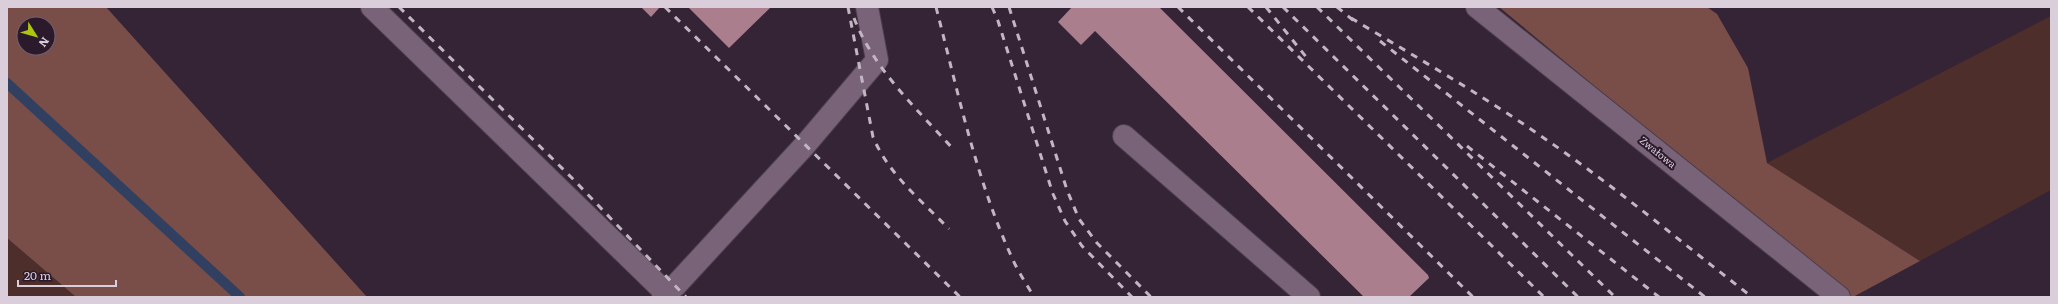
<svg xmlns="http://www.w3.org/2000/svg" width="2058" height="304" viewBox="0 0 2058 304" font-family="Literata,serif">
	<style>
		.green { fill: #4d2e2b }
		.forest { fill: #794e49; fill-rule: evenodd }
		.lines { fill: none; stroke-linecap: round; stroke-linejoin: round }
		.stream { stroke: #314060; stroke-width: 10 }
		.building { fill: #aa7e8d }
		.minor-casing { stroke: #4d3e4e; stroke-width: 24 }
		.minor { stroke: #796379; stroke-width: 22 }
		.rail { stroke: #c3b6c3; stroke-width: 3; stroke-dasharray: 7 7; stroke-linecap: butt }
		.labels { text-anchor: middle; stroke-width: 4; stroke-linejoin: round; paint-order: stroke }
		.street-label { font-size: 10px; fill: #daceda; stroke: #2b192c }
	</style>
	<rect width="100%" height="100%" fill="#352336"/>
	<!-- green -->
	<g class="green">
		<polygon points="2051,16 2051,190 1920,261 1767,163"/>
		<polygon points="7,238 76,297 7,297"/>
	</g>
	<!-- forest -->
	<g class="forest">
		<path d="M7,7h99l261,290h-291l-69,-59zM24,24h24v24h-24z"/>
		<polygon points="1499,7 1707,7 1717,14 1748,68 1767,163 1920,261 1853,297 1849,297"/>
	</g>
	<g class="lines">
		<!-- stream -->
		<polyline class="stream" points="7,83 240,297"/>
	</g>
	<!-- building -->
	<g class="building">
		<polygon points="641,7 660,7 651,17"/>
		<polygon points="688,7 771,7 729,48"/>
		<polygon points="1072,7 1159,7 1428,275 1429,278 1409,297 1364,297 1095,31 1081,45 1058,22"/>
	</g>
	<g class="lines">
		<!-- minor casing -->
		<g class="minor-casing">
			<g id="minor">
				<polyline points="372,7 665,292 663,297"/>
				<polyline points="1477,7 1839,297"/>
				<polyline points="1124,136 1309,297"/>
				<polyline points="665,292 675,286 805,145 877,60 867,7"/>
			</g>
		</g>
		<!-- minor -->
		<use href="#minor" class="minor"/>
		<!-- rail -->
		<g class="rail">
			<polyline points="399,7 572,178 686,297"/>
			<polyline points="665,7 960,297"/>
			<path d="M848,7l25,130c16,38 48,63 76,92"/>
			<path d="M936,7c22,85 40,173 77,253 6,13 14,25 21,37"/>
			<polyline points="992,7 998,21 1053,194 1065,221 1082,246 1132,297"/>
			<polyline points="1009,7 1067,190 1079,219 1097,243 1151,297"/>
			<polyline points="1178,7 1473,297"/>
			<polyline points="1248,7 1544,297"/>
			<polyline points="1266,7 1307,58"/>
			<polyline points="1283,7 1578,297"/>
			<polyline points="1317,7 1615,297"/>
			<polyline points="1337,7 1354,21"/>
			<path d="M854,18c20,52 64,92 100,132"/>
			<path d="M1351,18c63,38 126,74 187,116 74,50 143,108 214,163"/>
			<polyline points="1380,41 1705,297"/>
			<polyline points="1467,146 1659,297"/>
		</g>
	</g>
	<g class="labels">
		<!-- street labels -->
		<g class="street-label">
			<text transform="translate(1658 152) rotate(39)" y="4">Zwałowa</text>
		</g>
	</g>
	<!-- border -->
	<rect width="2058" height="304" fill="none" stroke="#daceda" stroke-width="16"/>
	<!-- north arrow -->
	<g transform="translate(36 36) rotate(127)"><circle r="19" fill="#2b192c" stroke="#716172"/>
	<path d="M0-3L7 15L0 10L-7 15Z" fill="#adc610"/>
	<text y="-6" font-size="11" font-weight="bold" text-anchor="middle" fill="#daceda">N</text>
	</g>
	<!-- scale -->
	<path d="M18 280v6h98v-6" fill="none" stroke="#daceda" stroke-width="2"/>
	<text x="24" y="280" font-size="12" fill="#daceda" stroke="#2b192c" stroke-width="3" paint-order="stroke">20 m</text>
</svg>
